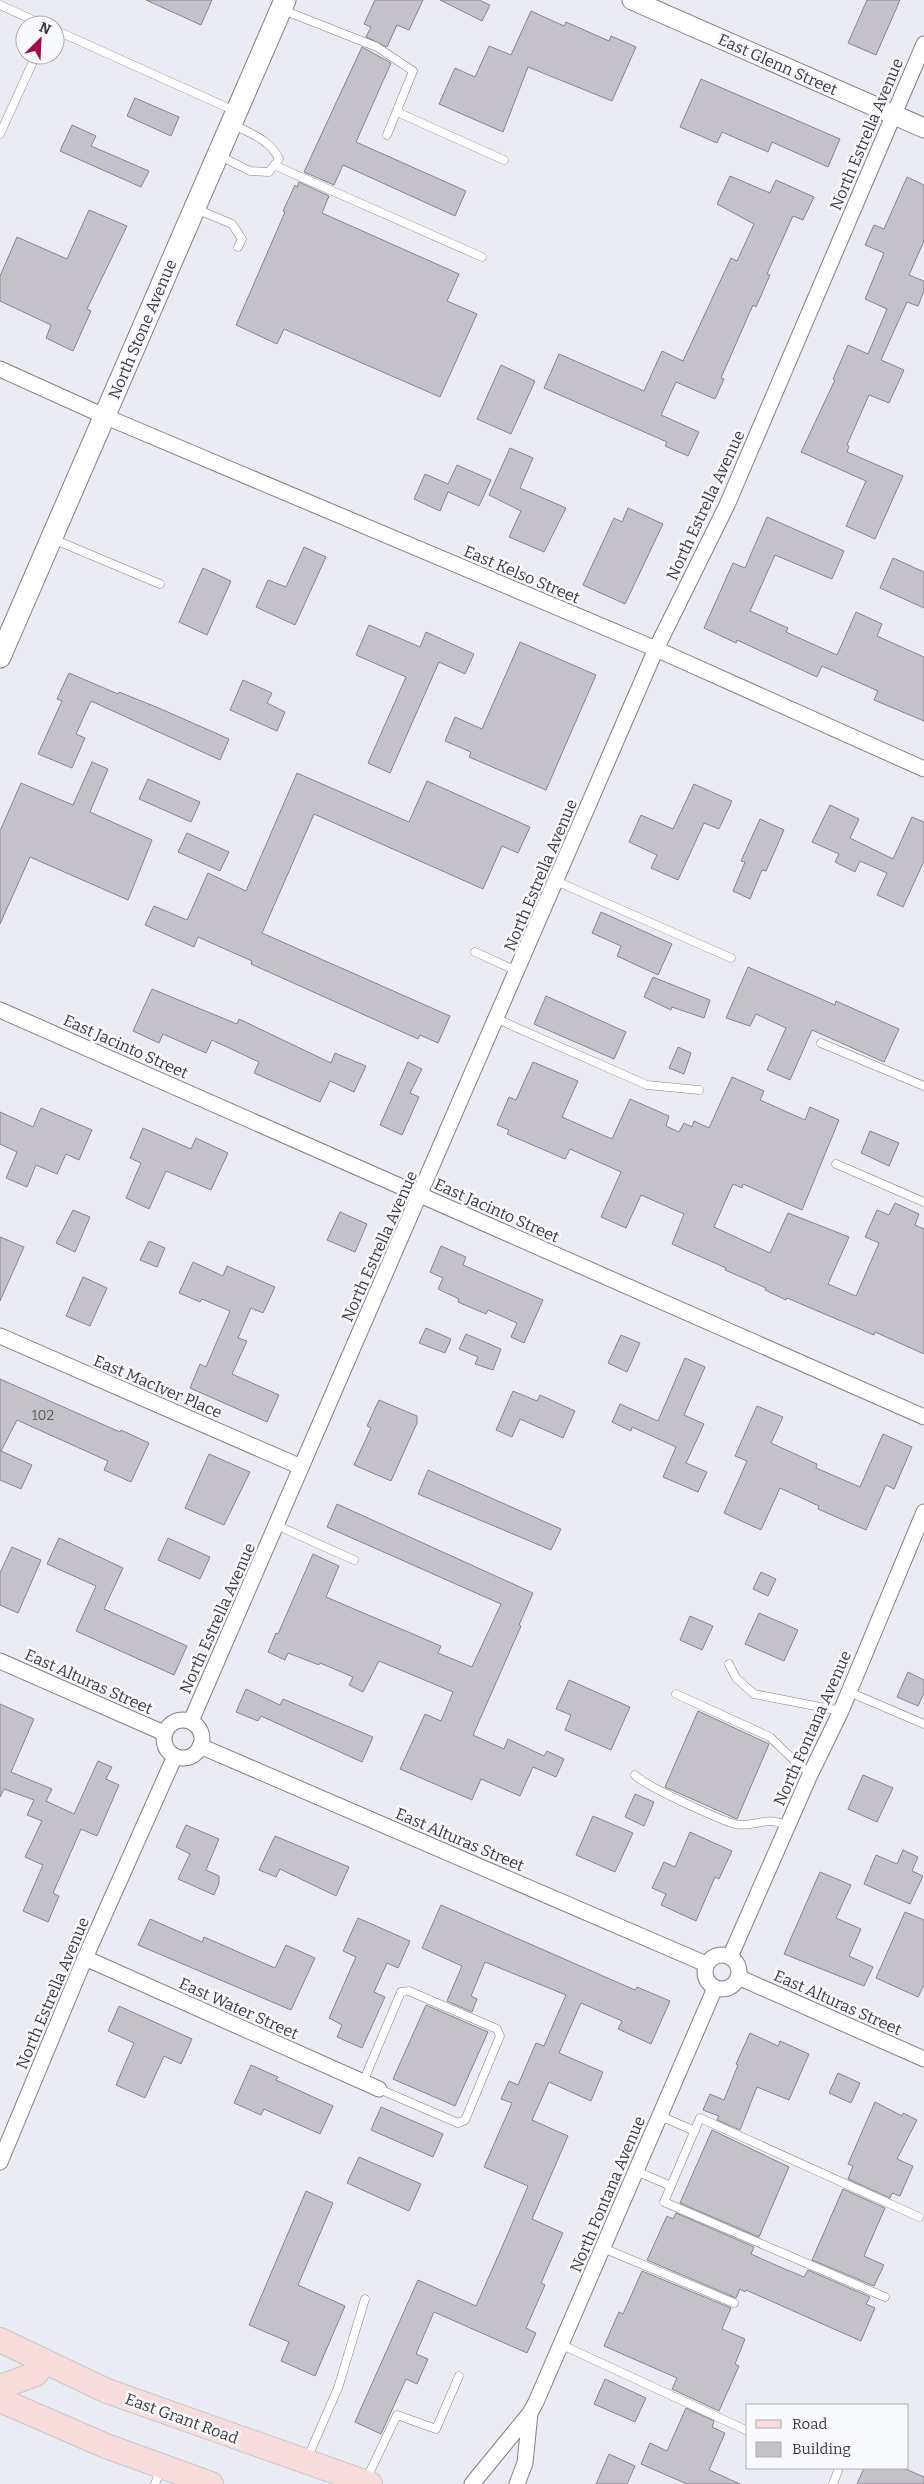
<svg xmlns="http://www.w3.org/2000/svg" width="924" height="2484" viewBox="0 0 924 2484" font-family="Bitter,serif">
	<style>
		.building { fill: #c4c2c8; stroke: #87858b }
		.lines { fill: none; stroke-linecap: round; stroke-linejoin: round }
		.service-casing { stroke: #808086; stroke-width: 9 }
		.minor-casing { stroke: #808086; stroke-width: 17 }
		.tertiary-casing { stroke: #808086; stroke-width: 21 }
		.secondary-casing { stroke: #808086; stroke-width: 23 }
		.primary-casing { stroke: #c8c8c9; stroke-width: 26 }
		.service { stroke: #fff; stroke-width: 8 }
		.minor { stroke: #fff; stroke-width: 15 }
		.tertiary { stroke: #fff; stroke-width: 19 }
		.secondary { stroke: #fff; stroke-width: 21 }
		.primary { stroke: #f8dcdb; stroke-width: 24 }
		.labels { text-anchor: middle; stroke-width: 5; stroke-linejoin: round; paint-order: stroke }
		.number-label { font-size: 14px; fill: #5d5d60 }
		.street-label { font-size: 16px; fill: #3b3b3e; stroke: #f9fafe }
	</style>
	<rect width="100%" height="100%" fill="#ebecf3"/>
	<!-- building -->
	<g class="building">
		<polygon points="146,0 212,0 201,25"/>
		<polygon points="375,0 423,0 409,30 397,25 387,47 366,37 371,27 364,24"/>
		<polygon points="440,0 479,0 490,5 482,21"/>
		<polygon points="867,0 900,0 876,55 848,43"/>
		<polygon points="531,11 564,26 566,22 609,41 611,36 636,47 612,101 528,67 503,132 439,104 455,68 475,77 489,46 511,55"/>
		<polygon points="362,47 391,63 356,142 466,191 455,216 343,165 334,185 304,172"/>
		<polygon points="701,79 840,139 828,167 772,142 768,152 722,132 717,143 680,127"/>
		<polygon points="135,98 179,117 171,136 127,116"/>
		<polygon points="72,125 96,136 91,146 149,171 141,187 60,151"/>
		<polygon points="730,176 770,193 776,180 814,197 803,220 793,216 767,274 770,275 756,307 753,305 721,378 724,379 715,399 676,382 661,415 699,432 688,456 665,446 667,442 544,388 559,354 644,391 662,351 683,361 731,258 737,261 754,224 717,204"/>
		<polygon points="907,177 924,185 924,241 909,275 924,281 924,291 918,306 907,302 881,360 904,370 889,403 869,395 847,445 849,446 847,452 903,476 875,539 846,526 866,481 801,452 835,380 833,379 848,345 868,354 887,309 865,299 884,253 865,245 874,225 884,229"/>
		<polygon points="299,182 329,196 322,213 459,274 447,301 477,314 440,397 284,329 277,344 236,325 285,212 283,211 295,185 297,187"/>
		<polygon points="89,210 127,226 87,309 91,311 73,351 46,338 51,325 0,301 0,276 17,237 67,259"/>
		<polygon points="501,365 535,381 511,434 477,419"/>
		<polygon points="510,448 533,458 520,488 566,508 544,552 509,537 521,511 489,495"/>
		<polygon points="457,465 491,480 479,506 448,492 440,511 414,499 425,474 448,484"/>
		<polygon points="628,508 663,524 625,604 583,585 614,518 622,522"/>
		<polygon points="767,517 844,551 832,579 775,555 750,611 788,628 786,632 837,655 856,612 882,624 877,636 924,657 924,721 874,700 878,691 822,666 817,677 737,640 736,643 704,628 733,563 745,568"/>
		<polygon points="304,547 326,557 295,625 256,607 268,580 286,587"/>
		<polygon points="893,558 924,572 924,608 880,588"/>
		<polygon points="203,568 231,581 207,635 179,622"/>
		<polygon points="369,625 420,647 426,632 474,654 465,674 439,662 390,773 368,763 406,677 356,655"/>
		<polygon points="520,642 596,675 546,790 469,757 471,752 445,741 455,717 482,729"/>
		<polygon points="69,673 118,694 119,692 161,709 229,739 220,760 91,701 76,734 85,738 72,768 38,754 62,701 57,699"/>
		<polygon points="243,680 272,693 267,703 285,712 277,731 230,710"/>
		<polygon points="92,762 108,769 90,812 152,840 128,900 30,857 0,924 0,831 21,783 73,805"/>
		<polygon points="297,773 409,822 427,781 530,827 518,853 502,846 483,889 314,814 262,933 450,1016 438,1043 420,1035 418,1039 251,964 252,961 198,937 194,947 145,925 154,906 187,920 208,873 246,891"/>
		<polygon points="148,779 200,802 191,822 139,799"/>
		<polygon points="694,784 732,801 719,829 704,823 678,880 651,868 657,855 629,842 641,815 673,829"/>
		<polygon points="830,805 859,819 850,838 893,859 912,817 924,822 924,861 903,907 877,895 887,873 860,861 855,872 835,862 839,854 812,842"/>
		<polygon points="760,819 784,830 766,871 762,870 750,899 733,891 745,862 741,861"/>
		<polygon points="187,833 229,852 220,871 178,852"/>
		<polygon points="601,912 672,944 658,975 617,956 621,946 592,933"/>
		<polygon points="748,967 835,1005 836,1001 899,1029 884,1062 812,1030 790,1080 767,1070 786,1028 756,1014 750,1026 726,1018"/>
		<polygon points="653,977 710,1000 704,1018 672,1007 671,1010 644,997"/>
		<polygon points="152,989 237,1024 239,1019 331,1063 335,1053 366,1066 354,1092 330,1081 320,1102 254,1073 259,1062 212,1040 206,1053 163,1034 159,1043 133,1031"/>
		<polygon points="546,996 626,1032 614,1059 534,1024"/>
		<polygon points="678,1047 691,1053 684,1074 669,1068"/>
		<polygon points="408,1062 422,1069 410,1093 419,1097 402,1135 380,1125"/>
		<polygon points="533,1062 578,1081 562,1117 612,1139 630,1099 669,1116 666,1126 679,1132 684,1123 692,1127 694,1121 709,1128 732,1077 764,1091 760,1100 805,1120 810,1107 839,1120 802,1210 743,1184 742,1188 733,1184 714,1227 770,1253 788,1213 849,1237 828,1284 856,1296 879,1243 865,1237 877,1210 889,1215 895,1203 919,1214 915,1225 924,1229 924,1354 875,1332 874,1335 787,1298 786,1300 765,1290 766,1288 725,1270 726,1268 672,1244 684,1214 641,1195 626,1228 601,1217 621,1172 570,1149 565,1159 507,1134 509,1130 497,1125 509,1097 516,1100"/>
		<polygon points="41,1108 92,1130 79,1160 66,1154 57,1174 36,1165 27,1187 6,1178 17,1152 0,1144 0,1112 33,1127"/>
		<polygon points="143,1128 191,1149 196,1138 228,1153 211,1190 166,1171 149,1209 126,1198 141,1163 130,1158"/>
		<polygon points="870,1131 899,1143 889,1166 861,1153"/>
		<polygon points="73,1210 90,1217 75,1252 56,1243"/>
		<polygon points="340,1212 367,1224 355,1252 327,1240"/>
		<polygon points="0,1237 24,1247 0,1301"/>
		<polygon points="149,1241 165,1248 157,1267 140,1260"/>
		<polygon points="441,1246 466,1257 463,1265 543,1300 524,1343 511,1337 517,1323 488,1310 486,1314 458,1302 459,1299 438,1289 443,1278 430,1272"/>
		<polygon points="193,1262 223,1276 227,1266 275,1287 263,1313 251,1308 238,1338 247,1341 232,1374 279,1395 267,1422 190,1388 200,1364 206,1367 230,1311 202,1299 200,1302 179,1293"/>
		<polygon points="83,1277 107,1288 90,1326 66,1316"/>
		<polygon points="426,1328 451,1339 445,1353 419,1343"/>
		<polygon points="466,1334 501,1349 493,1370 475,1364 478,1357 459,1349"/>
		<polygon points="621,1335 640,1343 627,1372 608,1363"/>
		<polygon points="685,1358 705,1367 684,1415 704,1424 686,1463 707,1472 698,1492 663,1477 676,1447 632,1427 631,1431 612,1422 620,1404 658,1421"/>
		<polygon points="0,1379 120,1432 121,1430 149,1443 131,1482 104,1470 108,1461 17,1420 1,1451 32,1465 21,1489 0,1480"/>
		<polygon points="513,1391 537,1401 540,1395 575,1411 563,1438 520,1419 512,1437 496,1430"/>
		<polygon points="379,1400 417,1416 417,1423 391,1481 354,1465 371,1428 367,1426"/>
		<polygon points="757,1406 783,1417 771,1443 817,1464 816,1468 860,1487 883,1434 912,1447 894,1489 886,1485 866,1530 818,1509 819,1506 780,1488 761,1530 724,1513 747,1461 735,1456"/>
		<polygon points="209,1454 250,1472 224,1525 185,1508"/>
		<polygon points="428,1470 561,1529 551,1550 418,1494"/>
		<polygon points="337,1504 533,1593 519,1625 521,1626 473,1735 504,1749 508,1739 544,1756 547,1751 564,1759 556,1777 533,1767 520,1796 481,1779 472,1800 400,1769 425,1714 441,1721 453,1692 379,1661 363,1692 349,1685 353,1677 320,1663 319,1665 288,1653 285,1660 268,1652 276,1633 278,1634 313,1554 339,1566 326,1597 441,1646 438,1653 472,1667 501,1604 327,1527"/>
		<polygon points="59,1538 123,1568 104,1609 187,1646 174,1675 76,1631 96,1586 47,1564"/>
		<polygon points="168,1538 210,1557 200,1579 158,1560"/>
		<polygon points="12,1547 41,1560 18,1613 0,1605 0,1573"/>
		<polygon points="761,1572 776,1579 768,1596 753,1589"/>
		<polygon points="759,1613 798,1630 784,1661 745,1644"/>
		<polygon points="690,1616 713,1626 702,1650 680,1640"/>
		<polygon points="908,1672 924,1680 924,1693 918,1706 897,1697"/>
		<polygon points="569,1680 630,1707 611,1750 565,1730 571,1715 556,1709"/>
		<polygon points="246,1689 280,1705 283,1699 373,1737 362,1762 261,1716 258,1721 236,1712"/>
		<polygon points="0,1704 34,1719 11,1772 52,1789 46,1801 74,1814 98,1761 112,1767 106,1779 119,1785 97,1836 81,1829 53,1893 59,1896 48,1922 23,1911 43,1865 25,1857 42,1821 27,1815 34,1800 4,1789 0,1797"/>
		<polygon points="698,1711 769,1744 737,1819 665,1787"/>
		<polygon points="863,1775 893,1788 877,1822 848,1809"/>
		<polygon points="635,1794 654,1802 644,1826 625,1817"/>
		<polygon points="593,1816 633,1833 615,1872 576,1855"/>
		<polygon points="186,1825 219,1839 206,1870 219,1876 219,1883 214,1895 178,1879 190,1854 176,1847"/>
		<polygon points="690,1832 732,1851 719,1879 715,1877 696,1921 661,1905 666,1894 652,1888 664,1862 675,1867"/>
		<polygon points="275,1836 349,1867 336,1896 280,1869 276,1877 259,1870"/>
		<polygon points="903,1850 918,1857 912,1871 923,1876 910,1904 864,1884 876,1855 897,1864"/>
		<polygon points="820,1872 851,1885 836,1918 861,1929 849,1956 873,1967 864,1986 784,1954"/>
		<polygon points="441,1905 635,1990 637,1987 670,2001 651,2044 618,2029 622,2021 581,2003 559,2053 603,2072 591,2101 549,2082 532,2120 568,2136 532,2219 563,2233 541,2283 545,2285 526,2328 536,2333 527,2353 434,2312 416,2354 428,2359 417,2384 406,2379 381,2434 355,2422 418,2280 476,2306 506,2238 528,2186 484,2167 512,2103 501,2099 509,2081 518,2085 536,2043 544,2046 566,1995 485,1962 471,1996 477,1999 472,2012 447,2001 462,1966 422,1948"/>
		<polygon points="905,1912 924,1920 924,1985 918,1997 876,1978"/>
		<polygon points="358,1918 410,1941 398,1968 387,1963 374,1992 385,1997 362,2048 337,2037 342,2025 329,2018 356,1957 343,1951"/>
		<polygon points="150,1919 202,1942 204,1937 275,1968 286,1945 315,1958 291,2010 138,1945"/>
		<polygon points="426,2005 488,2032 455,2106 393,2079"/>
		<polygon points="119,2006 192,2039 181,2064 164,2056 145,2098 116,2085 134,2043 108,2031"/>
		<polygon points="750,2033 778,2046 780,2041 809,2054 789,2100 757,2087 740,2130 717,2120 719,2116 703,2110 710,2094 724,2100 738,2065 736,2064"/>
		<polygon points="251,2065 278,2077 276,2080 333,2106 320,2134 264,2109 261,2115 234,2103"/>
		<polygon points="838,2073 860,2083 851,2103 829,2093"/>
		<polygon points="875,2102 902,2116 903,2113 917,2120 897,2159 913,2166 900,2196 892,2193 890,2198 848,2179 853,2166 848,2164"/>
		<polygon points="381,2107 443,2134 433,2157 371,2130"/>
		<polygon points="712,2130 789,2167 759,2237 680,2203"/>
		<polygon points="359,2157 421,2184 409,2211 347,2183"/>
		<polygon points="843,2189 885,2208 864,2256 884,2265 874,2286 812,2260"/>
		<polygon points="306,2191 333,2203 298,2285 345,2306 315,2376 281,2361 289,2342 249,2325"/>
		<polygon points="676,2213 754,2247 751,2254 780,2267 804,2277 808,2270 870,2297 866,2304 875,2308 861,2341 746,2290 745,2292 740,2289 736,2298 647,2260 667,2216 673,2219"/>
		<polygon points="642,2271 731,2308 722,2329 745,2339 735,2364 739,2366 719,2411 672,2389 677,2378 604,2346 619,2312 623,2314"/>
		<polygon points="605,2379 646,2398 635,2422 594,2404"/>
		<polygon points="686,2408 714,2421 712,2427 725,2433 709,2470 740,2484 687,2484 641,2464 650,2443 667,2451"/>
		<polygon points="609,2454 635,2466 627,2484 596,2484"/>
		<polygon points="864,2468 903,2468 924,2477 924,2484 857,2484"/>
	</g>
	<g class="lines">
		<!-- service casing -->
		<g class="service-casing">
			<g id="service">
				<polyline points="0,5 44,25"/>
				<polyline points="283,10 377,47 413,71 387,135"/>
				<polyline points="55,30 235,111"/>
				<polyline points="397,112 504,160"/>
				<polyline points="0,134 36,55"/>
				<path d="M220,156l30,15 19,1 10,-13c-9,-19 -27,-25 -45,-34"/>
				<polyline points="276,166 482,257"/>
				<polyline points="196,209 232,224 242,239 238,247"/>
				<polyline points="53,539 160,584"/>
				<polyline points="556,881 731,958"/>
				<polyline points="475,952 517,971"/>
				<polyline points="497,1019 647,1085 699,1090"/>
				<polyline points="821,1043 924,1086"/>
				<polyline points="836,1164 924,1202"/>
				<polyline points="276,1525 354,1560"/>
				<polyline points="729,1664 736,1678 754,1694 841,1711"/>
				<polyline points="849,1692 924,1724"/>
				<polyline points="676,1694 770,1737 801,1767 811,1772"/>
				<path d="M635,1775c10,11 83,44 100,49 18,5 31,-10 52,2"/>
				<polyline points="363,2082 401,1992 409,1991 497,2029 500,2036 465,2120 458,2123 379,2089"/>
				<polyline points="660,2116 695,2131"/>
				<polyline points="636,2171 671,2186"/>
				<polyline points="603,2248 734,2303"/>
				<polyline points="885,2297 664,2202 700,2118 919,2217"/>
				<polyline points="560,2344 748,2431"/>
				<polyline points="307,2459 338,2388 365,2299"/>
				<polyline points="366,2480 397,2415 436,2429 459,2376"/>
				<polyline points="155,2484 161,2469"/>
				<polyline points="833,2484 839,2468"/>
			</g>
		</g>
		<!-- minor casing -->
		<g class="minor-casing">
			<g id="minor">
				<polyline points="0,369 104,416 656,649 924,769"/>
				<polyline points="0,1010 924,1417"/>
				<polyline points="0,1336 301,1467"/>
				<polyline points="0,1661 164,1733"/>
				<circle cx="183" cy="1739" r="19"/>
				<polyline points="191,1721 656,649 727,505 924,44"/>
				<polyline points="200,1746 706,1964"/>
				<circle cx="722" cy="1972" r="17"/>
				<polyline points="730,1957 809,1777 841,1711 924,1512"/>
				<polyline points="85,1958 379,2089"/>
				<polyline points="738,1977 924,2059"/>
				<polyline points="0,2162 85,1958 175,1756"/>
				<polyline points="472,2484 530,2413 536,2402 715,1988"/>
				<polyline points="517,2484 525,2463 530,2413"/>
			</g>
		</g>
		<!-- tertiary casing -->
		<g class="tertiary-casing">
			<polyline id="tertiary" points="632,0 924,128"/>
		</g>
		<!-- secondary casing -->
		<g class="secondary-casing">
			<polyline id="secondary" points="0,657 285,0"/>
		</g>
		<!-- primary casing -->
		<g class="primary-casing">
			<g id="primary">
				<polyline points="0,2340 107,2391 370,2484"/>
				<polyline points="0,2387 36,2374 44,2361"/>
				<polyline points="0,2400 106,2446 211,2484"/>
			</g>
		</g>
		<!-- service -->
		<use href="#service" class="service"/>
		<!-- minor -->
		<use href="#minor" class="minor"/>
		<!-- tertiary -->
		<use href="#tertiary" class="tertiary"/>
		<!-- secondary -->
		<use href="#secondary" class="secondary"/>
		<!-- primary -->
		<use href="#primary" class="primary"/>
	</g>
	<g class="labels">
		<!-- number labels -->
		<g class="number-label">
			<text x="43" y="1420">102</text>
		</g>
		<!-- street labels -->
		<g class="street-label">
			<text transform="translate(778 64) rotate(24)" y="6">East Glenn Street</text>
			<text transform="translate(866 134) rotate(-67)" y="6">North Estrella Avenue</text>
			<text transform="translate(142 329) rotate(-67)" y="6">North Stone Avenue</text>
			<text transform="translate(705 505) rotate(-65)" y="6">North Estrella Avenue</text>
			<text transform="translate(522 574) rotate(23)" y="6">East Kelso Street</text>
			<text transform="translate(540 875) rotate(-67)" y="6">North Estrella Avenue</text>
			<text transform="translate(126 1046) rotate(24)" y="6">East Jacinto Street</text>
			<text transform="translate(497 1210) rotate(24)" y="6">East Jacinto Street</text>
			<text transform="translate(379 1246) rotate(-66)" y="6">North Estrella Avenue</text>
			<text transform="translate(158 1386) rotate(23)" y="6">East MacIver Place</text>
			<text transform="translate(217 1618) rotate(-66)" y="6">North Estrella Avenue</text>
			<text transform="translate(89 1681) rotate(24)" y="6">East Alturas Street</text>
			<text transform="translate(812 1728) rotate(-66)" y="6">North Fontana Avenue</text>
			<text transform="translate(460 1839) rotate(23)" y="6">East Alturas Street</text>
			<text transform="translate(52 1993) rotate(-67)" y="6">North Estrella Avenue</text>
			<text transform="translate(838 2002) rotate(24)" y="6">East Alturas Street</text>
			<text transform="translate(239 2008) rotate(24)" y="6">East Water Street</text>
			<text transform="translate(607 2194) rotate(-67)" y="6">North Fontana Avenue</text>
			<text transform="translate(182 2418) rotate(20)" y="6">East Grant Road</text>
		</g>
	</g>
	<!-- legend -->
	<rect x="746" y="2404" width="162" height="65" fill="#f9fafe" stroke="#adaeb1"/>
	<rect x="756" y="2420" width="25" height="8" fill="#f8dcdb" stroke="#adaeb1"/>
	<text x="792" y="2429" font-size="15" fill="#3b3b3e">Road</text>
	<rect x="756" y="2442" width="25" height="15" fill="#c4c2c8" stroke="#adaeb1"/>
	<text x="792" y="2454" font-size="15" fill="#3b3b3e">Building</text>
	<!-- north arrow -->
	<g transform="translate(40 40) rotate(24)"><circle r="24" fill="#f9fafe" stroke="#adaeb1"/>
	<path d="M0-4L9 19L0 12L-9 19Z" fill="#a1094a"/>
	<text y="-8" font-size="14" font-weight="bold" text-anchor="middle" fill="#3b3b3e">N</text>
	</g>
</svg>
